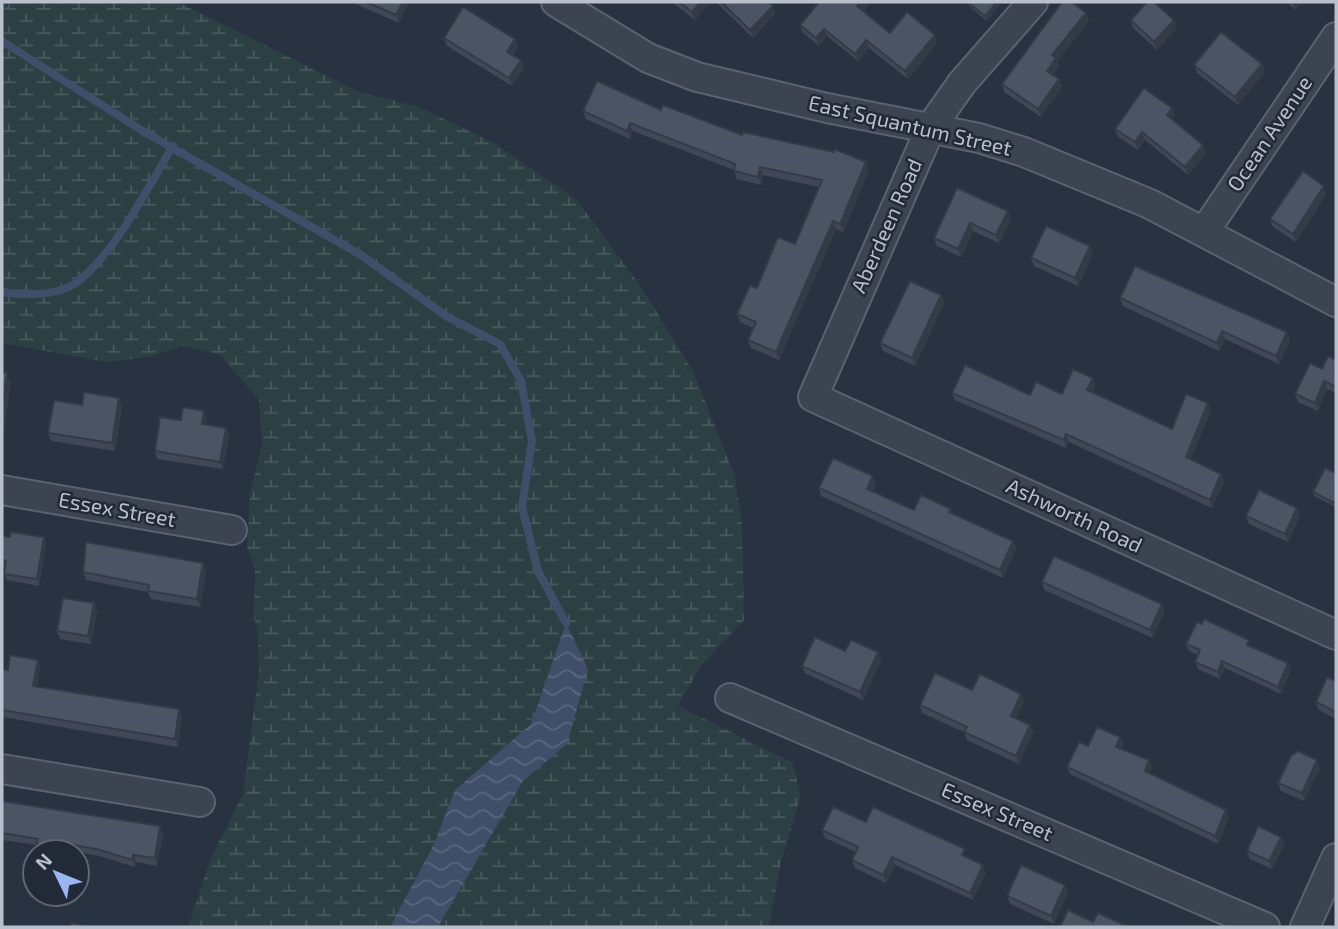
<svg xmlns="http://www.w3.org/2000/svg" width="1338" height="929" viewBox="0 0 1338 929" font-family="'Exo 2',sans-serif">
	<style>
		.wetland { fill: url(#wetland-marsh) }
		.water { fill: url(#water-waves) }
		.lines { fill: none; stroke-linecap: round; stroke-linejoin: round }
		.stream { stroke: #404e69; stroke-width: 8 }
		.minor-casing { stroke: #5b626f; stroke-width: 32 }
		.minor { stroke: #3d4451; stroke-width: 28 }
		.wall { fill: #404857 }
		.shaded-wall { fill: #343b47 }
		.building { fill: #4b5465; stroke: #343b47; stroke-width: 2 }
		.labels { text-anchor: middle; stroke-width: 5; stroke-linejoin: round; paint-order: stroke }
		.street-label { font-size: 21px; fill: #bac0cb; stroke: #222937 }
	</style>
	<defs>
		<pattern id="wetland-marsh" width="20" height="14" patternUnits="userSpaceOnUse" patternTransform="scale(1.75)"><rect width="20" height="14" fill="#2c4043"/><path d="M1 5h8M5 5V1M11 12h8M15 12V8" fill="none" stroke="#485a5d"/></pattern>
		<pattern id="water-waves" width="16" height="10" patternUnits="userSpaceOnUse" patternTransform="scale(1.75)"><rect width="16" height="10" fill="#404e69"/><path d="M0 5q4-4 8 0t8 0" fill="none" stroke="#5a667d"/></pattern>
	</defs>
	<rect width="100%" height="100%" fill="#293241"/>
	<!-- wetland -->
	<polygon class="wetland" points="2,2 178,2 359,92 419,107 494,143 576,199 642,288 694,373 735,477 742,525 744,620 700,667 678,706 792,762 801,796 781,862 769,927 438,927 523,781 567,744 566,624 531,724 455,790 434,844 390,927 188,927 210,860 243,794 259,672 258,632 254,618 255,568 247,547 250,494 262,444 259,400 220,355 184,346 149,357 105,362 2,343"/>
	<!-- water -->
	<polygon class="water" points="566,623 588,669 567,744 523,781 438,927 390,927 434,844 455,790 531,724"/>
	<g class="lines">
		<!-- stream -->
		<g class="stream">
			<polyline points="2,41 141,130 361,255 446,316 500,344 521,381 532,441 522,507 538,571 566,623"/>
			<path d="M2,292c23,3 53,5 74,-9 38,-28 72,-96 97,-137"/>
		</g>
		<!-- minor casing -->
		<g class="minor-casing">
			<g id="minor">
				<polyline points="556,2 648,58 697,77 827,108 979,138 1024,152 1150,204 1336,302"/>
				<polyline points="1033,2 962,83 931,127 813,397 1336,635"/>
				<polyline points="1204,232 1336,37"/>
				<polyline points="2,490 232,530"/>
				<polyline points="730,698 1265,927"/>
				<polyline points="2,769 200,802"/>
				<polyline points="1305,927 1336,858"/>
			</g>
		</g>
		<!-- minor -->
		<use href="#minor" class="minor"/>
	</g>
	<!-- wall -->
	<g class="wall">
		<polygon points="351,2 409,2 399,23"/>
		<polygon points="672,2 710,2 695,20"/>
		<polygon points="716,2 768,2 773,6 775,14 753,38"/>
		<polygon points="968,2 1002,2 987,21 969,6"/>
		<polygon points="1286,2 1303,2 1296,10"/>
		<polygon points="869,4 863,11 890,33 937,43 908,79 869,48 858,61 827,36 819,46 803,33 800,25"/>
		<polygon points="1086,13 1089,21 1057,61 1059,66 1053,75 1059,79 1062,87 1041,117 1004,92 1002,84"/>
		<polygon points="1131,20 1174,20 1177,28 1157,50 1133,28"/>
		<polygon points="444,38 515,39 518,46 513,55 521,60 524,68 512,86 447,46"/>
		<polygon points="1262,64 1265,72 1238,105 1197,73 1194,65"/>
		<polygon points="661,110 742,135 869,170 843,232 836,229 779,360 751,348 748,340 753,328 740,322 737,314 757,288 795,244 819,187 763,175 761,185 737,179 734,170 633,131 630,139 586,119 583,111"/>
		<polygon points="1175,115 1172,120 1206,153 1188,175 1145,140 1138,150 1118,137 1115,129"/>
		<polygon points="957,188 1008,211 1011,219 999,243 973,231 961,257 937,246 934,238"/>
		<polygon points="1326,194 1296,242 1273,227 1270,219"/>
		<polygon points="1090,246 1093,254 1078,286 1034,266 1031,258"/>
		<polygon points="941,295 944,303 915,366 883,351 880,343"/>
		<polygon points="1120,298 1287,332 1290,340 1279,364 1225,339 1219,351 1123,306"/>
		<polygon points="1336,360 1336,393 1327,389 1318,411 1298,402 1295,394 1322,369"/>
		<polygon points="1093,378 1095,386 1092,393 1172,429 1208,403 1211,410 1190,460 1221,474 1224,482 1212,508 1069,442 1066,448 955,400 952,393 1030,395 1062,394"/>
		<polygon points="119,398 122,406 115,451 51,441 48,433 82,405"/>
		<polygon points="204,411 207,419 206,425 226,428 229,436 223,469 157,459 155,451"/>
		<polygon points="1336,473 1336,507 1314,496 1313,492"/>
		<polygon points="876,484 873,491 914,510 951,509 952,513 1013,541 1016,549 1003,578 821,496 819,488"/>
		<polygon points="1297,508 1300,516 1288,542 1249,524 1246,516"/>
		<polygon points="2,536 10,537 44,537 46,543 39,586 7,580 4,574 5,567 2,567"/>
		<polygon points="203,563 206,571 200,607 151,599 148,592 86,580 83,572"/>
		<polygon points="1042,582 1162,604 1164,612 1153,638 1044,590"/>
		<polygon points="94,603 97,611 91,644 60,639 57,631"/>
		<polygon points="1186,644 1251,647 1288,663 1291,670 1281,694 1225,668 1220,679 1198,669 1195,662 1198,655 1189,651"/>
		<polygon points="845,651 878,652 881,660 863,700 805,673 802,666"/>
		<polygon points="38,660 40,668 37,687 182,717 178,747 2,717 2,669 8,670"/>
		<polygon points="1336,681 1336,719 1319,710 1316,702"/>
		<polygon points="972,690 1021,694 1024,702 1016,719 1030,725 1033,733 1019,764 967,740 964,732 922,713 920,705"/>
		<polygon points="1120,737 1123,744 1121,749 1149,760 1152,767 1149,774 1229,817 1218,844 1070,774 1067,767 1088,746"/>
		<polygon points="1320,768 1304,801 1281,791 1278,783"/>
		<polygon points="2,801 163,833 157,866 136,862 135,867 99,856 77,852 64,851 64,852 35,852 37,845 2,840"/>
		<polygon points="866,822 967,857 986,873 973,900 895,865 886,883 855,868 852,860 856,852 825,838 822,830"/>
		<polygon points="1281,837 1284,845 1272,869 1250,859 1247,851"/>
		<polygon points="35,853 35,894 55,894 53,902 30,897 27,890"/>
		<polygon points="1068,893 1054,924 1010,904 1007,896"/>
	</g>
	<!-- shaded-wall -->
	<g class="shaded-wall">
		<polygon points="403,2 409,2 399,23 396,15"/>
		<polygon points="700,2 710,2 695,20 692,12"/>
		<polygon points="861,2 868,2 869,4 860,14 857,6"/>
		<polygon points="997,2 1002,2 987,21 985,16"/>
		<polygon points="1293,2 1303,2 1296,10"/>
		<polygon points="773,6 775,14 753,38 750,30"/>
		<polygon points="1086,13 1089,21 1057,61 1059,66 1050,79 1047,71 1052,55"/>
		<polygon points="1174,20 1177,28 1157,50 1154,42"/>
		<polygon points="824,29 827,36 819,46 816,38"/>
		<polygon points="935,35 937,43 908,79 905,71"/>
		<polygon points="515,39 518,46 510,60 507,52"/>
		<polygon points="866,40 869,48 858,61 855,54"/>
		<polygon points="521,60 524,68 512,86 509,78"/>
		<polygon points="1262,64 1265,72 1238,105 1235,97"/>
		<polygon points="1059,79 1062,87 1041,117 1038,109"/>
		<polygon points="1172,108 1175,115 1169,123 1167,115"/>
		<polygon points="630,123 633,131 630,139 627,131"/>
		<polygon points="1142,132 1145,140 1138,150 1135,142"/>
		<polygon points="1203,145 1206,153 1188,175 1185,167"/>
		<polygon points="866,162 869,170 843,232 840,224"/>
		<polygon points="760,167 763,175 761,185 758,177"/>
		<polygon points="1324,186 1326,194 1296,242 1293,234"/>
		<polygon points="1008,211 1011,219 999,243 996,235"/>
		<polygon points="833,221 836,229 779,360 776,352"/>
		<polygon points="970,223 973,231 961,257 958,249"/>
		<polygon points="1090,246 1093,254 1078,286 1075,278"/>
		<polygon points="941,295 944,303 915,366 912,358"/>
		<polygon points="1222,331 1225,339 1219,351 1217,343"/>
		<polygon points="1287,332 1290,340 1279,364 1276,356"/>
		<polygon points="7,373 11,384 4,432 2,426 2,408"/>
		<polygon points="1093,378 1095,386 1090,398 1087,390"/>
		<polygon points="1324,381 1327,389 1318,411 1315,403"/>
		<polygon points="119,398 122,406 115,451 112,443"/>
		<polygon points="1208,403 1211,410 1188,465 1186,457"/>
		<polygon points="204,411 207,419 205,432 202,424"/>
		<polygon points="226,428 229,436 223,469 220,462"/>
		<polygon points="1066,434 1069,442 1066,448 1064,440"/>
		<polygon points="1221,474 1224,482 1212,508 1210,500"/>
		<polygon points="873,476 876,484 870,497 867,489"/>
		<polygon points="1297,508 1300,516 1288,542 1285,534"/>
		<polygon points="44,537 46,543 39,586 37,579"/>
		<polygon points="1013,541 1016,549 1003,578 1000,570"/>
		<polygon points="203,563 206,571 200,607 197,599"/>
		<polygon points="94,603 97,611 91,644 88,636"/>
		<polygon points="1162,604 1164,612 1153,638 1150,630"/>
		<polygon points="878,652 881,660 863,700 860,692"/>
		<polygon points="38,660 40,668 36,694 33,686"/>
		<polygon points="1222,661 1225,668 1220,679 1218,672"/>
		<polygon points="1288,663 1291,670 1281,694 1278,687"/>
		<polygon points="1021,694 1024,702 1014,724 1011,716"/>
		<polygon points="179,709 182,717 178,747 175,739"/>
		<polygon points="1030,725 1033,733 1019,764 1016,756"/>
		<polygon points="1120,737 1123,744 1118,754 1116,747"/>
		<polygon points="1149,760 1152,767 1147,779 1145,771"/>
		<polygon points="1317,760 1320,768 1304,801 1302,793"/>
		<polygon points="1226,810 1229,817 1218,844 1215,836"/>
		<polygon points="160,826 163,833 157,866 155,858"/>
		<polygon points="1281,837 1284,845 1272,869 1269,861"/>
		<polygon points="61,843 64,851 64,852 59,852"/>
		<polygon points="133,855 136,862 135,867 133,860"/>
		<polygon points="892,857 895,865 886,883 883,875"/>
		<polygon points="983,865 986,873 973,900 970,893"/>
		<polygon points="1065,885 1068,893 1054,924 1051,916"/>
		<polygon points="51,894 55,894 53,902 50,895"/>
	</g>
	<!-- building -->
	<g class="building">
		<polygon points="366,2 403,2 396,15"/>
		<polygon points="679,2 700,2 692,12"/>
		<polygon points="721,2 768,2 773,6 750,30"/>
		<polygon points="819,2 861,2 857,6 890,33 907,12 935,35 905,71 866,40 855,54 824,29 816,38 800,25"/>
		<polygon points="967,2 997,2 985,16"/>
		<polygon points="1062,2 1072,2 1086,13 1052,55 1056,58 1047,71 1059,79 1038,109 1002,84"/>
		<polygon points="1147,2 1154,2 1174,20 1154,42 1131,20"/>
		<polygon points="463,7 515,39 507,52 521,60 509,78 444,38"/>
		<polygon points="1221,32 1262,64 1235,97 1194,65"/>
		<polygon points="597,81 661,110 663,105 742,135 743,132 834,152 835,149 866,162 840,224 833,221 776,352 748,340 756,322 737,314 750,285 757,288 778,237 795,244 822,180 760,167 758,177 734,171 735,164 630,123 627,131 583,111"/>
		<polygon points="1144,88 1172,108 1167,115 1203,145 1185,167 1142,132 1135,142 1115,129"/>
		<polygon points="1303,171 1324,186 1293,234 1270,219"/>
		<polygon points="957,188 1008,211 996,235 970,223 958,249 934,238"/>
		<polygon points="1046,226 1090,246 1075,278 1031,258"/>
		<polygon points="1135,266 1287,332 1276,356 1222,331 1217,343 1120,298"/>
		<polygon points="910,281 941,295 912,358 880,343"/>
		<polygon points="1328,356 1336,360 1336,387 1324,381 1315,403 1295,394 1310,363 1322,369"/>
		<polygon points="965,365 1030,395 1036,382 1062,394 1073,369 1093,378 1087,390 1172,429 1186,394 1208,403 1186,457 1221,474 1210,500 1066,434 1064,440 952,393"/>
		<polygon points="2,372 7,373 2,408"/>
		<polygon points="84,392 119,398 112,443 48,433 54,400 82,405"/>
		<polygon points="183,407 204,411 202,424 226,428 220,462 155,451 160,417 181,420"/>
		<polygon points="833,458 873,476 867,489 914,510 921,495 951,509 949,512 1013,541 1000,570 819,488"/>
		<polygon points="1325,468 1336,473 1336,499 1334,503 1313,492"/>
		<polygon points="1259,490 1297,508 1285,534 1246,516"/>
		<polygon points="11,532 44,537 37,579 4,574 6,561 2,560 2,536 10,537"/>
		<polygon points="86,542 203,563 197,599 148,591 149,585 83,572"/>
		<polygon points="1054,556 1162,604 1150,630 1042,582"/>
		<polygon points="63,598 94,603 88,636 57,631"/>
		<polygon points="1204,619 1249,640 1247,645 1288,663 1278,687 1222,661 1218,672 1195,662 1200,650 1186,644 1197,622 1202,624"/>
		<polygon points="815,637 845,651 851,640 878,652 860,692 802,666"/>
		<polygon points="10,655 38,660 33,686 179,709 175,739 2,710 2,669 8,670"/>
		<polygon points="935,673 972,690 980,674 1021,694 1011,716 1030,725 1016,756 964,732 967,727 920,705"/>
		<polygon points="1327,677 1336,681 1336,712 1316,702"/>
		<polygon points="1097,727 1120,737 1116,747 1149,760 1145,771 1226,810 1215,836 1067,767 1079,742 1088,746"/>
		<polygon points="1298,751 1317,760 1302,793 1278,783 1291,756"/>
		<polygon points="2,801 160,826 155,858 133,855 133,860 96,849 61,843 59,852 35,852 38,839 2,833"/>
		<polygon points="833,807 866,822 873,807 965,849 962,855 983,865 970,893 892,857 883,875 852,860 858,847 822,830"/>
		<polygon points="1258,826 1281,837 1269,861 1247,851"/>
		<polygon points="35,853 35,892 27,890"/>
		<polygon points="1021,865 1065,885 1051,916 1007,896"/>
		<polygon points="1068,910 1093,922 1098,913 1129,927 1060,927"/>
		<polygon points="71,923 94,927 70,927"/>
	</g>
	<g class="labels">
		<!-- street labels -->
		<g class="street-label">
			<text transform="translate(910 126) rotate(13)" y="7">East Squantum Street</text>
			<text transform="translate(1270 134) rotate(-56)" y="7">Ocean Avenue</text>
			<text transform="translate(887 226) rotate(-66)" y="7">Aberdeen Road</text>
			<text transform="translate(117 510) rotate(10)" y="7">Essex Street</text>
			<text transform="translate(1074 516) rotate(25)" y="7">Ashworth Road</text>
			<text transform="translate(997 812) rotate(23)" y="7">Essex Street</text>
		</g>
	</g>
	<!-- border -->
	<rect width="1338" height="929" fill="none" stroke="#bac0cb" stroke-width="7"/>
	<!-- north arrow -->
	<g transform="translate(56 873) rotate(313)"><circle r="33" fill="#222937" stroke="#5f6572" stroke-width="2"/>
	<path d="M0-5L12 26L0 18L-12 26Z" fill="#9ab5f1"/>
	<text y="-10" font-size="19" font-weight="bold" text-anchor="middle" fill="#bac0cb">N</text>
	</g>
</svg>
